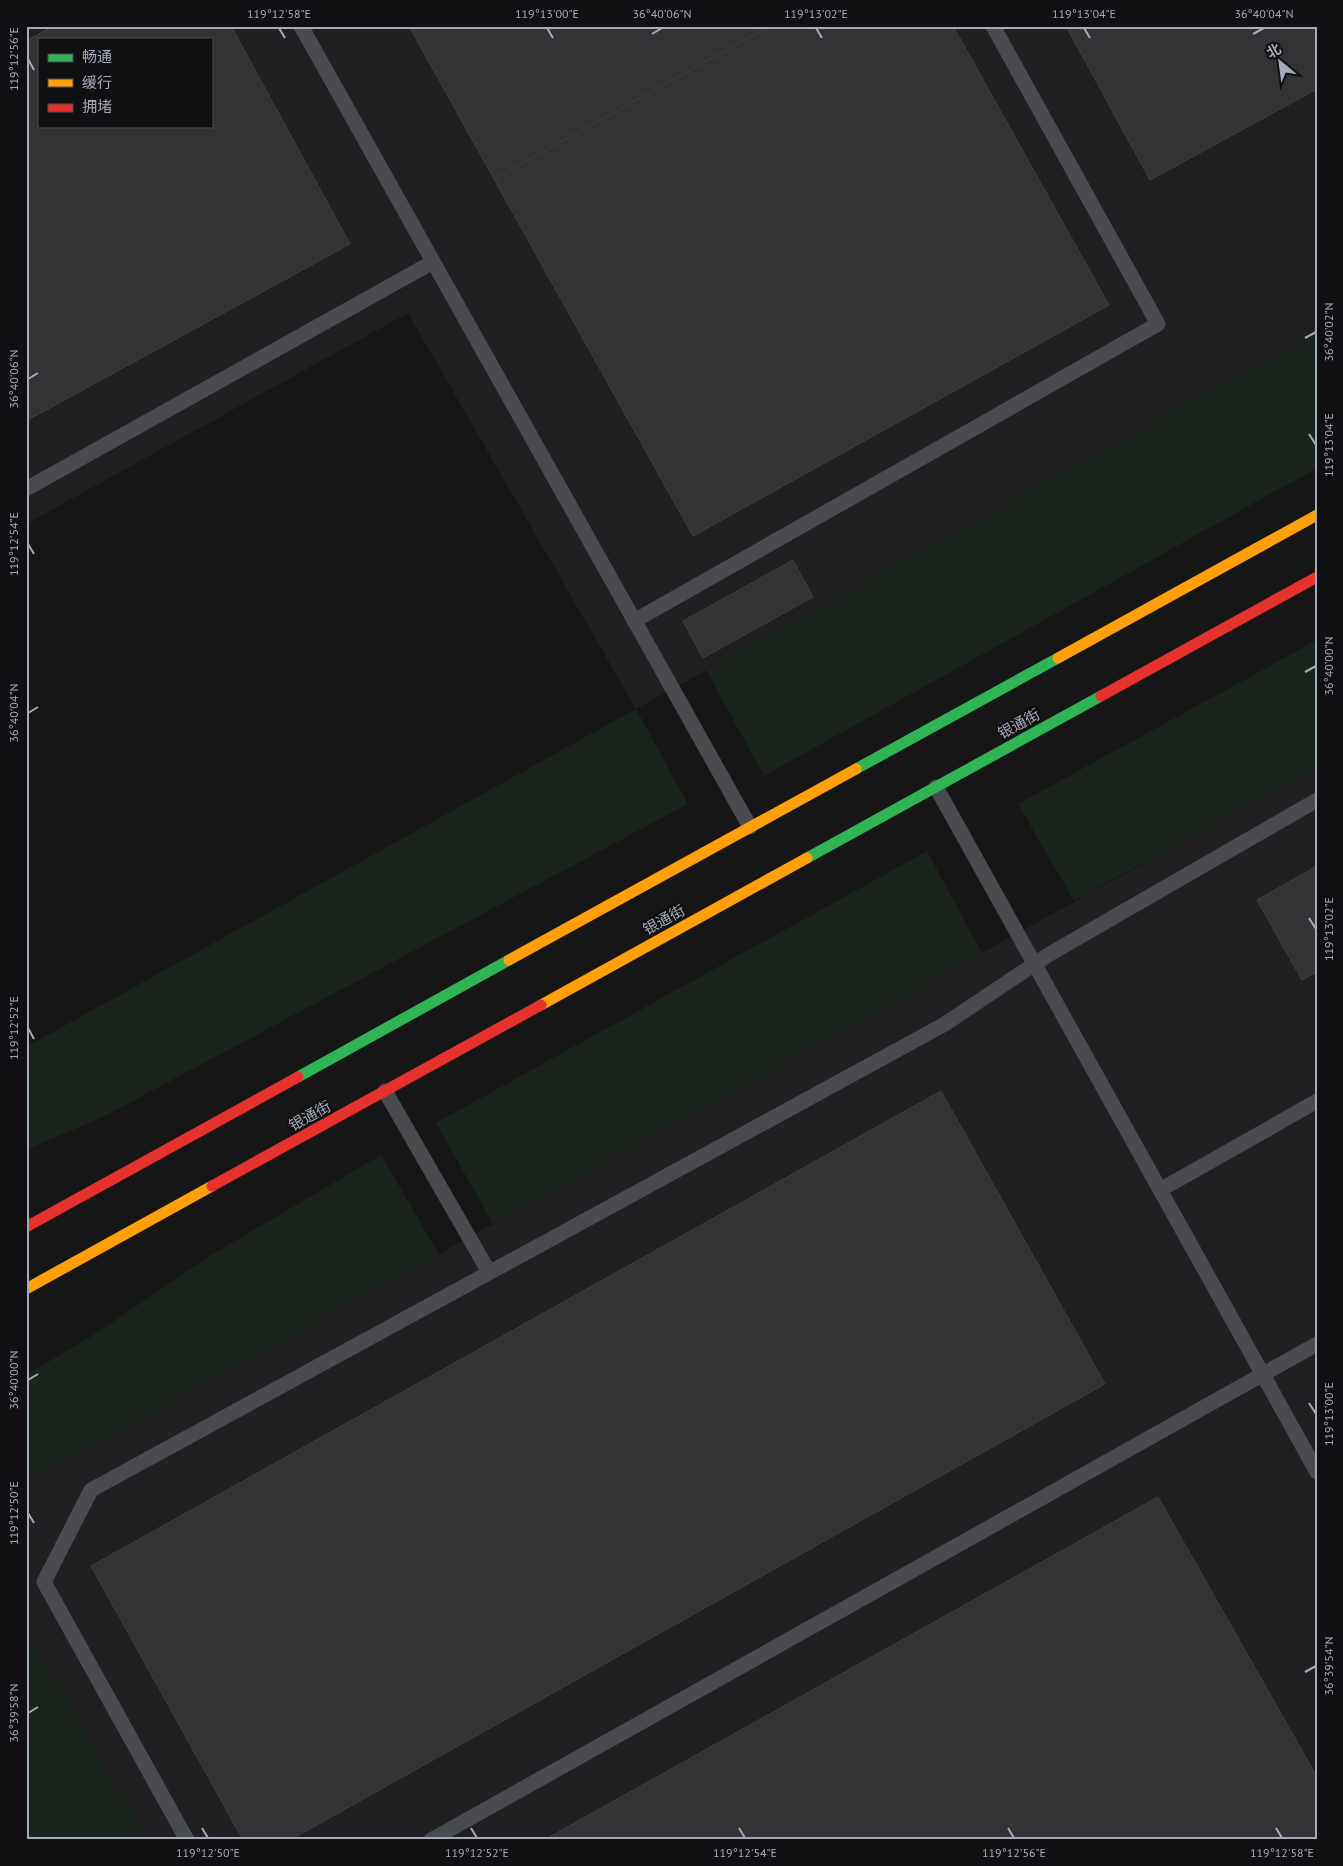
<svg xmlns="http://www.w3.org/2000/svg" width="1343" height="1866" viewBox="0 0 1343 1866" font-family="'PT Sans','Noto Sans SC',sans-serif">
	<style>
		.built { fill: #202022; fill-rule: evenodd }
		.green { fill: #1b231d }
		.building { fill: #333335; stroke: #3e3f42; fill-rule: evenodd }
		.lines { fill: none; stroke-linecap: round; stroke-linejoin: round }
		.lane { stroke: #494b4f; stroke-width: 15 }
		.fast { stroke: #30b455; stroke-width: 11 }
		.slow { stroke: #ff9f0a; stroke-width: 11 }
		.jam { stroke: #e5322d; stroke-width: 11 }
		.ticks { fill: none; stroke: #a5abb8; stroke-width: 2 }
		.labels { text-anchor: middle; stroke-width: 4.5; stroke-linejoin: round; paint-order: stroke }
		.street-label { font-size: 15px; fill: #a5abb8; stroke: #101012 }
		.neatline { fill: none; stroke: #a5abb8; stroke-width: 2 }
		.ticks-label { font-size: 12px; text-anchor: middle; fill: #a5abb8 }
	</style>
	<rect width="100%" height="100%" fill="#161616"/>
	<!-- built -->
	<g class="built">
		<path d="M26,26h1291v306l-681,377 -228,-396 -382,211zM39,39h172v87h-172z"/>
		<polygon points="1317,767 1317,1840 146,1840 26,1627 26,1483"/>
	</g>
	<!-- green -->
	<g class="green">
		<polygon points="1317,331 1317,468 764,776 706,670"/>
		<polygon points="1317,640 1317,767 1074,901 1018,804"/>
		<polygon points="636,709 688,804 105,1116 26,1150 26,1047"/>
		<polygon points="927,851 982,953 493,1224 436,1123"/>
		<polygon points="381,1155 439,1254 26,1483 26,1375 95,1334 211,1255"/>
		<polygon points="26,1627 146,1840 26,1840"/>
	</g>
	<!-- building -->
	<g class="building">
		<path d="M53,26h178l119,218 -324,177v-380zM39,39h172v87h-172z"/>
		<polygon points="409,26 770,26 494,179"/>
		<polygon points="770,26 953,26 1109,305 693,536 494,179"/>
		<polygon points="1066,26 1317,26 1317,89 1150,180"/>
		<polygon points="793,560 813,597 703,658 683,621"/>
		<polygon points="1317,866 1317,972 1302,980 1257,900"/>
		<polygon points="941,1091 1105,1384 290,1840 243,1840 91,1566"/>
		<polygon points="1158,1497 1317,1777 1317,1840 544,1840"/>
	</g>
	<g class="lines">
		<!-- lane -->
		<g class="lane">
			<polyline points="301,26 750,827"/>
			<polyline points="26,489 433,262"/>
			<polyline points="634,621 1158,324 993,26"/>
			<polyline points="936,787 1317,1472"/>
			<polyline points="385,1091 489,1272"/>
			<polyline points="1160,1190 1317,1101"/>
			<polyline points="187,1840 44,1582 91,1490 945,1024 1048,955 1317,800"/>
			<polyline points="431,1840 1317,1344"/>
		</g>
		<!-- fast -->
		<g class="fast">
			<polyline points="856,769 1058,658"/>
			<polyline points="807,858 1101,696"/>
			<polyline points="298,1077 509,960"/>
		</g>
		<!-- slow -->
		<g class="slow">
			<polyline points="1058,658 1317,515"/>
			<polyline points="509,960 856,769"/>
			<polyline points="541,1005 807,858"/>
			<polyline points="26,1289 212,1186"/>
		</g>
		<!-- jam -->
		<g class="jam">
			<polyline points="1101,696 1317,577"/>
			<polyline points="212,1186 541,1005"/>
			<polyline points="26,1227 298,1077"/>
		</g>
	</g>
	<!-- ticks -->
	<path class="ticks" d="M279,28l6,10M547,28l6,10M816,28l6,10M1084,28l6,10M652,34l10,-6M1253,34l11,-6M28,59l6,11M1305,338l11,-6M28,379l10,-6M1309,434l7,11M28,544l6,10M1305,672l11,-6M28,713l10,-6M1309,918l7,11M28,1028l6,11M28,1380l10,-6M1309,1403l7,11M28,1513l6,10M1305,1672l11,-6M28,1713l10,-6M202,1828l6,10M471,1828l6,10M739,1828l6,10M1008,1828l6,10M1276,1828l6,10"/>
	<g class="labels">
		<!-- street labels -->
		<g class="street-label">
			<text transform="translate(1019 724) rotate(-29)" y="5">银通街</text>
			<text transform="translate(664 920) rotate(-29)" y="5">银通街</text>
			<text transform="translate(310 1116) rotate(-29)" y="5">银通街</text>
		</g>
	</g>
	<!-- border -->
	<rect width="1343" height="1866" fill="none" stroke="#101012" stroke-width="55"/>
	<!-- legend -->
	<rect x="38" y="38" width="175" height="90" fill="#101012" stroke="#4c4e54"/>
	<rect x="48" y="54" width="25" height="8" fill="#30b455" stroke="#4c4e54"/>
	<text x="82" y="62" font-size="15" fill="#a5abb8">畅通</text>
	<rect x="48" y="79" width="25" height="8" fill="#ff9f0a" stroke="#4c4e54"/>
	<text x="82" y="88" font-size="15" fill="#a5abb8">缓行</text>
	<rect x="48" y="104" width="25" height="8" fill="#e5322d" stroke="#4c4e54"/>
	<text x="82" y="112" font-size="15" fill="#a5abb8">拥堵</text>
	<!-- north arrow -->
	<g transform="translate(1280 62) rotate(331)" stroke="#101012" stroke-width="4" paint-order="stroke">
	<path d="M0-4L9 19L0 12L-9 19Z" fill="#a5abb8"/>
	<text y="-8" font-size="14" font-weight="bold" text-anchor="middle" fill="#a5abb8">北</text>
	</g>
	<rect x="28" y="28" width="1288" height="1810" class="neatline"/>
	<g class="ticks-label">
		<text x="279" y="18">119°12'58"E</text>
		<text x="547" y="18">119°13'00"E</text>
		<text x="662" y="18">36°40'06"N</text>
		<text x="816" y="18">119°13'02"E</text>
		<text x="1084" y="18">119°13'04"E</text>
		<text x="1264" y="18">36°40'04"N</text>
		<text transform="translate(14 59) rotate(-90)" y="4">119°12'56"E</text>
		<text transform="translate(1329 332) rotate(-90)" y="4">36°40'02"N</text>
		<text transform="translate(14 379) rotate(-90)" y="4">36°40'06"N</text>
		<text transform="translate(1329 445) rotate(-90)" y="4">119°13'04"E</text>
		<text transform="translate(14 544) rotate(-90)" y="4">119°12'54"E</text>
		<text transform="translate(1329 666) rotate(-90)" y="4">36°40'00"N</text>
		<text transform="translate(14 713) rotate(-90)" y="4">36°40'04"N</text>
		<text transform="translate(1329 929) rotate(-90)" y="4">119°13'02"E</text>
		<text transform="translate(14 1028) rotate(-90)" y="4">119°12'52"E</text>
		<text transform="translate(14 1380) rotate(-90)" y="4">36°40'00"N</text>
		<text transform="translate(1329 1414) rotate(-90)" y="4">119°13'00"E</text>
		<text transform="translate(14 1513) rotate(-90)" y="4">119°12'50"E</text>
		<text transform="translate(1329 1666) rotate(-90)" y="4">36°39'54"N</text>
		<text transform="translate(14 1713) rotate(-90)" y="4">36°39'58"N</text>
		<text x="208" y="1857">119°12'50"E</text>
		<text x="477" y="1857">119°12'52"E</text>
		<text x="745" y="1857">119°12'54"E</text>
		<text x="1014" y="1857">119°12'56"E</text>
		<text x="1282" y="1857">119°12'58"E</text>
	</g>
</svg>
